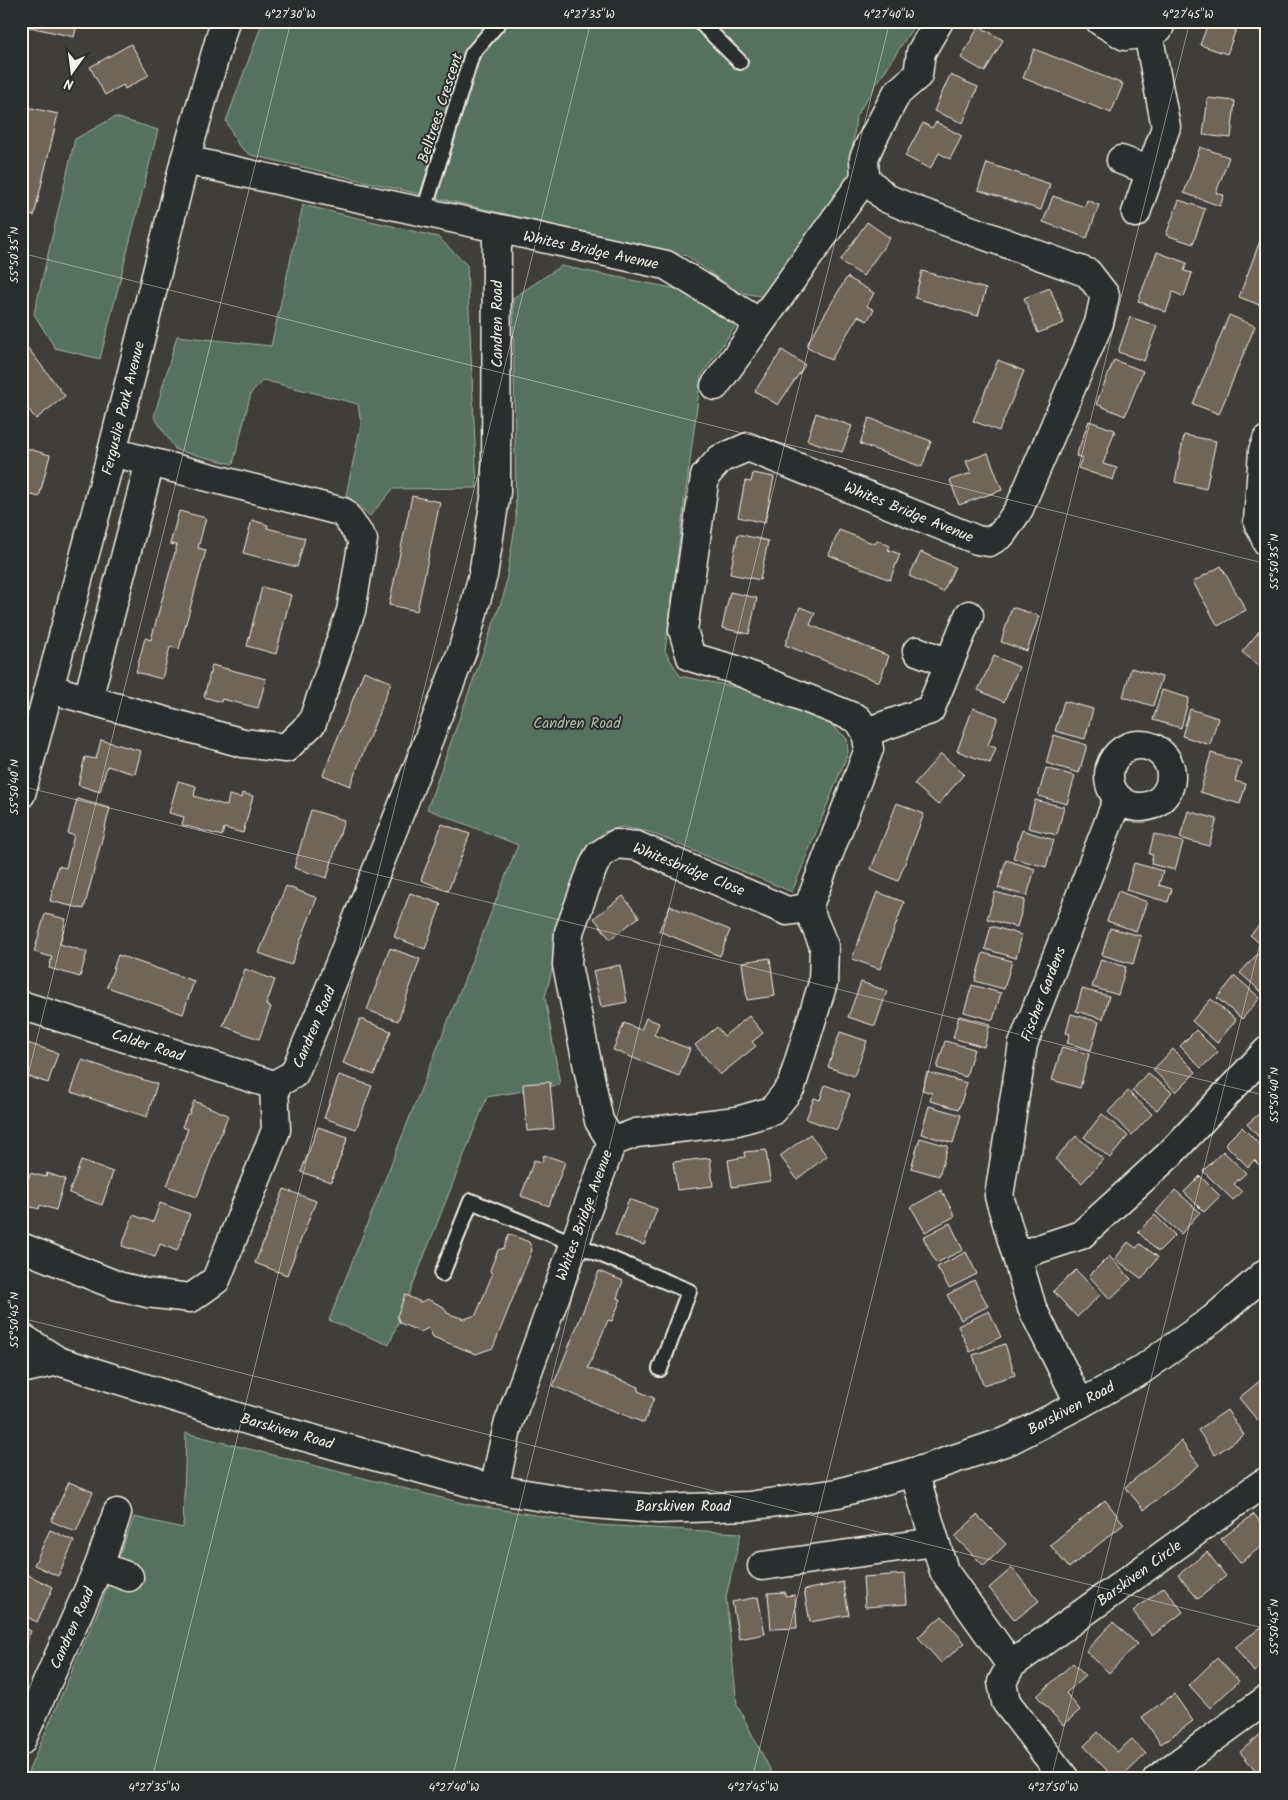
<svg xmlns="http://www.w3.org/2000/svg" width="1288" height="1800" viewBox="0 0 1288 1800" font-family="Kalam,sans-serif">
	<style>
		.green { fill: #56715f; stroke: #a5b1a4 }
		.building { fill: #6f6556; stroke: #f4f1e8 }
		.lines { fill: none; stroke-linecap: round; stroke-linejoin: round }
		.service-casing { stroke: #f4f1e8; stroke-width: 18 }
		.minor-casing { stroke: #f4f1e8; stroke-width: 31 }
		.tertiary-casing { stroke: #f4f1e8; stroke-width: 31 }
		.service { stroke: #2a2d2e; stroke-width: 14 }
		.minor { stroke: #2a2d2e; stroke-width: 28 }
		.tertiary { stroke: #2a2d2e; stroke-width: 28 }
		.ticks { fill: none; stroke: #f4f1e8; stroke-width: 1; stroke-opacity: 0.45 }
		.labels { text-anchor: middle; stroke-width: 4; stroke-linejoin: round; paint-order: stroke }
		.street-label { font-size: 15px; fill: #f4f1e8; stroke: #2a2d2e }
		.park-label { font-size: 15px; fill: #adb7aa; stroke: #2a2d2e }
		.neatline { fill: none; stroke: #f4f1e8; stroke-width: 2 }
		.ticks-label { font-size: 12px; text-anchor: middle; fill: #f4f1e8 }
	</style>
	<rect width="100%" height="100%" fill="#3f3e3a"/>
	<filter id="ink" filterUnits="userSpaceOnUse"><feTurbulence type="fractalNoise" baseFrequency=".02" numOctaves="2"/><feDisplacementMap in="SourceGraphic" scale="10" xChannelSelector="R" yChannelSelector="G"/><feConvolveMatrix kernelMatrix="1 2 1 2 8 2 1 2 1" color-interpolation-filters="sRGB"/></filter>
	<g filter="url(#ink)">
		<!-- green -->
		<g class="green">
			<polygon points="263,21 917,21 856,116 850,174 771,298 737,292 687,256 251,155 239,146 226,121"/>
			<polygon points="115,117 158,130 100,359 55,348 34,314 75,139"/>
			<polygon points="303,205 438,237 467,265 477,488 393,489 370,516 346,495 361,424 358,404 263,380 251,393 233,464 176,450 154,417 177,336 271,346"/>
			<polygon points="561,266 682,290 739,321 701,376 665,651 680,676 750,690 830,723 847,739 848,753 792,892 649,832 622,827 604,832 583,851 545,997 560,1085 487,1097 389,1345 329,1320 518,845 427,809 504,594 516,520 513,298"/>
			<polygon points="186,1433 466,1504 597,1525 741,1533 726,1597 737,1705 775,1779 25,1779 98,1611 134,1517 183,1528"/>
		</g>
		<!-- building -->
		<g class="building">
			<polygon points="21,21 78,21 74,37 21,25"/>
			<polygon points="1209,21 1239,21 1227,54 1200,45"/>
			<polygon points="979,26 1003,40 985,72 961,58"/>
			<polygon points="131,44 149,75 125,89 123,85 105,95 90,67"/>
			<polygon points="1034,49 1123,84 1111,113 1023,78"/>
			<polygon points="950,75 978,87 963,123 934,111"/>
			<polygon points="1208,98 1235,101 1231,138 1203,135"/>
			<polygon points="27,107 58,114 34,216 21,213 21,133"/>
			<polygon points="936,122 962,136 950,159 939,153 930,169 905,156 923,123 932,128"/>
			<polygon points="1200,147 1229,157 1216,193 1224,195 1220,206 1184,193"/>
			<polygon points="987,163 1050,184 1041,210 978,190"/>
			<polygon points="1053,196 1085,207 1087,200 1099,205 1087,238 1043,222"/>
			<polygon points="1179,200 1205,209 1193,244 1166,235"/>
			<polygon points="867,222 890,238 863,276 840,261"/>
			<polygon points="1267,222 1267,303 1265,307 1239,297"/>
			<polygon points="21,231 30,233 21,268"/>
			<polygon points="1157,252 1187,263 1184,271 1192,273 1184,297 1173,292 1166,312 1138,301"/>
			<polygon points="922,271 986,289 978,316 915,298"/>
			<polygon points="847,277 874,293 867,306 874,310 867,321 858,316 831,360 806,346"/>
			<polygon points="1050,288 1064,323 1038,333 1024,298"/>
			<polygon points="1229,315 1255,326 1219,414 1193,404"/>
			<polygon points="1130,317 1157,326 1144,361 1118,352"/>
			<polygon points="21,339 65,396 36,419 21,400 21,394 25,391 21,387"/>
			<polygon points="782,350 805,365 778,405 755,391"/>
			<polygon points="998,360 1024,371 999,431 973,421"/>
			<polygon points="1114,360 1143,371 1125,416 1096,404"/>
			<polygon points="816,413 852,426 842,452 807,440"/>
			<polygon points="869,418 931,441 922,467 860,444"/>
			<polygon points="1089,421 1115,430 1103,464 1117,468 1113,480 1078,468 1082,458 1076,456"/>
			<polygon points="1184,435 1216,441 1206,489 1175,482"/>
			<polygon points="21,447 50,455 39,497 21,492"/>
			<polygon points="988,453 1002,490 959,505 950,480 971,473 966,461"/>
			<polygon points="753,473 774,477 765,523 738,517 745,481 751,482"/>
			<polygon points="412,496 440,502 417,611 389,605"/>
			<polygon points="179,511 206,518 198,548 206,550 179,649 170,647 162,679 136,672 145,638 151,640 177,545 170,544"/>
			<polygon points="252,520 268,525 267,528 305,538 297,567 243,553"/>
			<polygon points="839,530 875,544 877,540 890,546 888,550 900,554 890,580 829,555"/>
			<polygon points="738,534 768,541 760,580 730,574"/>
			<polygon points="921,552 955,567 943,592 909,576"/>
			<polygon points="1221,566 1246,610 1218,626 1193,582"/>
			<polygon points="262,587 291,595 276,654 247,646"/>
			<polygon points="730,592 757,598 749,634 722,628"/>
			<polygon points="800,607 815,613 810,625 889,656 879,682 785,645"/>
			<polygon points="1012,607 1039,616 1027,651 1001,642"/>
			<polygon points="1261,629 1267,633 1267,672 1242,652"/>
			<polygon points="994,656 1019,667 1004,702 978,690"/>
			<polygon points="212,665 266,679 258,708 222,699 221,702 204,697"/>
			<polygon points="1131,668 1162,677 1153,706 1123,697"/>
			<polygon points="364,671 391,682 350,786 323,775"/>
			<polygon points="1162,690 1189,698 1181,728 1153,720"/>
			<polygon points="1064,701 1093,709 1085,739 1055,731"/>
			<polygon points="973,708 998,717 988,745 996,748 990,763 957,751"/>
			<polygon points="1190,709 1218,718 1210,745 1182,736"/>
			<polygon points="1054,735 1087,745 1079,773 1046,763"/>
			<polygon points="101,740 141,751 135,774 107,766 100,792 78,785 85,757 96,759"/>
			<polygon points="1211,753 1241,762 1235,781 1246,784 1240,804 1200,792"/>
			<polygon points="941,754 964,774 938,805 914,784"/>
			<polygon points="1046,768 1075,776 1067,804 1038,796"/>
			<polygon points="178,781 196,786 194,796 227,806 229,795 241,798 242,793 253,796 243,833 224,828 222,836 182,825 184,817 169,813"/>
			<polygon points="77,799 110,808 84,909 50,901 58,866 66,868 74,835 68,834"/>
			<polygon points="1035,800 1064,807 1057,835 1028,828"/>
			<polygon points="897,803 924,814 898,881 871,869"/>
			<polygon points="311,810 344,820 327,878 294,868"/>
			<polygon points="1188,811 1217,819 1209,846 1180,838"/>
			<polygon points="442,824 470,834 448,891 421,880"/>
			<polygon points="1022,830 1054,840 1046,867 1013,858"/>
			<polygon points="1154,834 1183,842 1175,870 1151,864 1153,855 1149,854"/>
			<polygon points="1006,860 1035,869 1027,896 998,888"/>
			<polygon points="1134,863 1163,871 1159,885 1172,889 1168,902 1126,890"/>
			<polygon points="286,886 317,898 291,965 259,953"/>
			<polygon points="1118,891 1147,902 1136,931 1107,921"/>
			<polygon points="877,892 904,902 880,969 852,959"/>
			<polygon points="995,892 1025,900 1017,927 987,919"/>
			<polygon points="410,893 441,904 425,949 394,937"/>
			<polygon points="623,896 639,917 610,939 594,918"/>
			<polygon points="670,906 730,930 720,956 659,931"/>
			<polygon points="45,914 66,919 60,944 87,952 80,977 49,968 52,957 34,952"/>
			<polygon points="1267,917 1267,950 1250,935"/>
			<polygon points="991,926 1022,935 1016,958 985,949"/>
			<polygon points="1110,928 1141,936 1133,964 1102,955"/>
			<polygon points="390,948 420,959 398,1021 367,1010"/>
			<polygon points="1260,951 1267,958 1267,993 1265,995 1240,973"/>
			<polygon points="983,953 1012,961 1004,989 975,981"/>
			<polygon points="118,955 194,981 183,1014 107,987"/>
			<polygon points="770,958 775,996 747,1000 742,962"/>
			<polygon points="1101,959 1126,967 1118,995 1092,987"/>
			<polygon points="620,965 627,1002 601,1007 593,971"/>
			<polygon points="245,969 275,980 266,1005 271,1007 259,1039 223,1026"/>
			<polygon points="1235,976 1260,998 1242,1019 1217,998"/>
			<polygon points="861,982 887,991 875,1026 848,1017"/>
			<polygon points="972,985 1001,993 993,1020 964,1012"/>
			<polygon points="1082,989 1109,996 1103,1019 1076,1011"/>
			<polygon points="1211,999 1236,1020 1217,1043 1192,1021"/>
			<polygon points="1071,1014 1099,1022 1091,1050 1067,1043 1070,1034 1066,1033"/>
			<polygon points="749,1016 763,1033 752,1042 756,1046 720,1075 695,1045 717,1027 724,1036"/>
			<polygon points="959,1016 990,1024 984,1047 953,1038"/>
			<polygon points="646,1018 659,1023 654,1035 690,1049 679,1076 613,1050 624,1023 641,1030"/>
			<polygon points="360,1019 391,1031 374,1075 343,1063"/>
			<polygon points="1196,1030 1218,1052 1201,1068 1180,1046"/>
			<polygon points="840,1032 867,1041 854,1076 828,1067"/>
			<polygon points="21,1041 58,1053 48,1083 27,1076 21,1093"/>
			<polygon points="945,1041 974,1049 966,1077 937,1068"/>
			<polygon points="1062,1047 1089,1054 1080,1088 1052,1080"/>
			<polygon points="1173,1049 1196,1072 1176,1092 1153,1070"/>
			<polygon points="82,1060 157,1084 147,1117 71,1092"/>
			<polygon points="927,1072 967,1083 959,1109 930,1101 932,1093 922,1090"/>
			<polygon points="1147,1073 1172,1092 1157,1110 1132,1091"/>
			<polygon points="339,1075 372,1086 356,1129 324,1118"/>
			<polygon points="550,1082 554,1129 527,1131 523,1084"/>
			<polygon points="825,1085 850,1094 837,1130 806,1119 814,1098 820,1100"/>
			<polygon points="1128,1091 1152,1114 1132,1135 1108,1112"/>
			<polygon points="194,1101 228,1115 197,1197 167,1186 188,1129 182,1127 187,1114 189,1114"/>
			<polygon points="929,1106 961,1115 953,1143 921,1134"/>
			<polygon points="1267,1107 1267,1146 1247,1124"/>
			<polygon points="1102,1114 1128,1136 1110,1158 1084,1137"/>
			<polygon points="318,1127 348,1137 331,1182 301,1172"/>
			<polygon points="1242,1127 1267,1152 1267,1161 1261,1167 1254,1160 1248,1167 1225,1144"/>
			<polygon points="810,1134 827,1156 797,1179 780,1156"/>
			<polygon points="1076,1136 1103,1159 1082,1183 1055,1159"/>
			<polygon points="920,1138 948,1146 939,1176 911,1168"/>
			<polygon points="766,1150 770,1181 732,1187 728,1160 745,1157 744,1152"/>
			<polygon points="1223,1151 1246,1173 1234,1184 1242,1192 1233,1200 1203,1171"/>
			<polygon points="544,1155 565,1162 549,1206 521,1196 534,1160 542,1162"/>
			<polygon points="710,1158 713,1186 677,1190 673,1162"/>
			<polygon points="81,1161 113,1172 102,1205 69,1193"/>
			<polygon points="30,1173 46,1177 47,1173 65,1179 56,1210 40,1205 39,1209 21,1204"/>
			<polygon points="1200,1176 1220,1196 1204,1212 1184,1192"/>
			<polygon points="284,1189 316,1201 287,1275 255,1263"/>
			<polygon points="941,1190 955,1216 925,1232 911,1207"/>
			<polygon points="1175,1190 1200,1212 1181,1234 1156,1212"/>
			<polygon points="629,1199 657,1209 644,1245 615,1235"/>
			<polygon points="160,1203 190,1214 177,1251 160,1244 155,1257 122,1246 133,1215 153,1222"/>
			<polygon points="1155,1215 1175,1235 1158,1252 1138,1232"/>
			<polygon points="950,1223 963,1250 936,1263 923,1237"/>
			<polygon points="509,1234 529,1242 532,1250 493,1348 476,1354 433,1337 429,1328 420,1332 400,1323 397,1316 405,1295 421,1302 427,1299 444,1307 447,1313 464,1319 476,1315 492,1275 490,1270 498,1250 504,1248"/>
			<polygon points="1128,1242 1136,1248 1140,1244 1158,1257 1142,1279 1115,1259"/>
			<polygon points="966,1252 977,1274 949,1288 937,1267"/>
			<polygon points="1109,1256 1131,1279 1110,1299 1089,1276"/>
			<polygon points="1076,1270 1100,1295 1077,1317 1053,1291"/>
			<polygon points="599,1271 623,1281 617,1298 621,1299 612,1321 608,1320 588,1368 639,1387 638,1391 654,1398 644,1423 553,1386"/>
			<polygon points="974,1280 988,1306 961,1320 947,1295"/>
			<polygon points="989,1311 1001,1337 970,1352 958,1326"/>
			<polygon points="1005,1344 1015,1375 983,1385 973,1355"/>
			<polygon points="1267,1375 1267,1414 1258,1421 1239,1398"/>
			<polygon points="1227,1410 1244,1435 1215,1455 1198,1430"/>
			<polygon points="1181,1441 1199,1465 1144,1510 1125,1487"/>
			<polygon points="69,1482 93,1492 76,1532 51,1521"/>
			<polygon points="1105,1500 1124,1524 1069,1568 1050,1545"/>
			<polygon points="1254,1514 1267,1531 1267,1542 1240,1563 1221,1539"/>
			<polygon points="977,1515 1006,1544 984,1566 955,1537"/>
			<polygon points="50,1530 74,1541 58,1576 34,1565"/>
			<polygon points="1207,1552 1226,1576 1198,1599 1178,1575"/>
			<polygon points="1012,1568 1039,1601 1015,1620 989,1588"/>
			<polygon points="905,1574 907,1604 865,1607 863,1577"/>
			<polygon points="28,1575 53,1587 37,1622 21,1614 21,1591"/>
			<polygon points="843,1582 849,1615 810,1622 804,1590"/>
			<polygon points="1164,1587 1183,1612 1152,1636 1133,1611"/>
			<polygon points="785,1592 785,1596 795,1595 797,1628 771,1629 768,1593"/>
			<polygon points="758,1597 765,1634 739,1639 732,1602"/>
			<polygon points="942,1616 965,1643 941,1663 918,1637"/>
			<polygon points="1113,1622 1137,1644 1109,1673 1086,1651"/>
			<polygon points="1264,1625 1267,1629 1267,1662 1254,1672 1235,1647"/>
			<polygon points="21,1626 31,1631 21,1654"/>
			<polygon points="1217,1658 1239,1681 1210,1708 1189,1685"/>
			<polygon points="1073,1663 1085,1676 1066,1693 1080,1710 1063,1725 1037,1696"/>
			<polygon points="1174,1694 1193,1721 1161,1744 1142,1717"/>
			<polygon points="1098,1732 1117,1752 1132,1739 1146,1754 1120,1779 1115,1779 1084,1746"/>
			<polygon points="1263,1732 1267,1736 1267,1779 1263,1779 1240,1752"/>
		</g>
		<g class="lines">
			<!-- service casing -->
			<g class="service-casing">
				<g id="service">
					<polyline points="699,21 740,62"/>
					<polyline points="424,211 472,54 500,21"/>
					<polyline points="442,1274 471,1201 689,1291 660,1369"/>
				</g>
			</g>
			<!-- minor casing -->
			<g class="minor-casing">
				<g id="minor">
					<polyline points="1100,21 1125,36 1148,33 1159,28 1161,23"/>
					<polyline points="185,160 666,265 760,323"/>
					<polyline points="1121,160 1151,171"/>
					<polyline points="1136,213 1166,127 1148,33"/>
					<polyline points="715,386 865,178"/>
					<polyline points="1267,440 1263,451 1258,522 1267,542"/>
					<polyline points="917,651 949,663"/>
					<polyline points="50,689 243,743 286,748 312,723 351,611 363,540 343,512 112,452"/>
					<polyline points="88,699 150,462"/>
					<polyline points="866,732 930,710 969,615"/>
					<circle cx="1140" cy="776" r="31"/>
					<polyline points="21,794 112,452 185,160 225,21"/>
					<polyline points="21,1005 274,1085"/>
					<polyline points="612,1142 599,1121 567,965 569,932 593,867 599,855 616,844 637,846 787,911 808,908"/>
					<polyline points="21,1247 118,1286 147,1293 191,1298 216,1280 276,1130 274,1085 294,1074 322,1008 421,759 463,649 483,575 496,492 497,230"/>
					<polyline points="1017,1256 1081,1235 1170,1154 1267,1051"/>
					<polyline points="1080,1404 1032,1308 999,1196 1023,1044 1118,798"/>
					<polyline points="914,1472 944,1571 1011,1665"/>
					<polyline points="494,1489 508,1425 612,1142 636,1133 737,1121 772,1111 791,1087 823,983 824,946 808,908 869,749 866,732 858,719 733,669 691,657 683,630 705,476 720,459 748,447 977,540 989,542 1002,534 1019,509 1099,323 1105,295 1088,273 912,209 886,198 865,178 864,158 871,142 897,93 918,75 921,52 939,21"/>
					<polyline points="99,1566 129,1577"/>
					<polyline points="762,1566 935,1542"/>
					<polyline points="21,1741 99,1566 117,1513"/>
					<polyline points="1065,1779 1006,1702 1002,1682 1011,1665 1263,1483 1267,1484"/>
					<polyline points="1157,1779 1267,1699"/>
				</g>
			</g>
			<!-- tertiary casing -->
			<g class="tertiary-casing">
				<g id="tertiary">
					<polyline points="21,1337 58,1361 276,1429 494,1489 580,1503 658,1509 749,1506 838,1493 925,1469 1010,1440 1080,1404 1140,1371 1213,1319 1267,1272"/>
					<polyline points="21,1369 58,1361"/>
				</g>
			</g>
			<!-- service -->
			<use href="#service" class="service"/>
			<!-- minor -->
			<use href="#minor" class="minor"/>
			<!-- tertiary -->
			<use href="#tertiary" class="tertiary"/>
		</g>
	</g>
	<!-- ticks -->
	<path class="ticks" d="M1226,21l41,10M21,253l1246,311M21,786l1246,310M21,1103l270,-1082M21,1318l1246,311M152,1779l439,-1758M452,1779l438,-1758M752,1779l438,-1758M1051,1779l216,-864"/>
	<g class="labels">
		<!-- street labels -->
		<g class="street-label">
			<text transform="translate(440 108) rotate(-72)" y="5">Belltrees Crescent</text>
			<text transform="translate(591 250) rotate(12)" y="5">Whites Bridge Avenue</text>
			<text transform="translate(497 324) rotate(-90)" y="5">Candren Road</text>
			<text transform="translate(123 408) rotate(-76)" y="5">Ferguslie Park Avenue</text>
			<text transform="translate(909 512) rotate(22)" y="5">Whites Bridge Avenue</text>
			<text transform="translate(689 869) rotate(22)" y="5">Whitesbridge Close</text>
			<text transform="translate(1043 994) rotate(-69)" y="5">Fischer Gardens</text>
			<text transform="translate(314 1027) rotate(-67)" y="5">Candren Road</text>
			<text transform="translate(148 1045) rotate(18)" y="5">Calder Road</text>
			<text transform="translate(584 1215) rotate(-70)" y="5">Whites Bridge Avenue</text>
			<text transform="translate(1071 1408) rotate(-28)" y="5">Barskiven Road</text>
			<text transform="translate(287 1431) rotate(16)" y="5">Barskiven Road</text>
			<text x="683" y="1511">Barskiven Road</text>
			<text transform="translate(1139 1573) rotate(-36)" y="5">Barskiven Circle</text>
			<text transform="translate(72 1628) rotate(-66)" y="5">Candren Road</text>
		</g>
		<!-- park labels -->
		<g class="park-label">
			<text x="577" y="728">Candren Road</text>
		</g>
	</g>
	<!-- margin -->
	<rect width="1288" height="1800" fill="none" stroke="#2a2d2e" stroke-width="55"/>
	<!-- north arrow -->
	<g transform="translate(72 72) rotate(194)" stroke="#2a2d2e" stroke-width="4" paint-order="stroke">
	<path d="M0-4L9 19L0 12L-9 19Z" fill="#f4f1e8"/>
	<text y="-8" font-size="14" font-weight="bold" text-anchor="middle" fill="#f4f1e8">N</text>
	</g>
	<rect x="28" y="28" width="1232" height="1744" class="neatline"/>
	<g class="ticks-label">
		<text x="290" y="18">4°27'30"W</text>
		<text x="589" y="18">4°27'35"W</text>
		<text x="889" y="18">4°27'40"W</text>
		<text x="1188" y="18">4°27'45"W</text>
		<text transform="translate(14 255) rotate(-90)" y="4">55°50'35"N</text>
		<text transform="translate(1274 562) rotate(-90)" y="4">55°50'35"N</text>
		<text transform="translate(14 787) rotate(-90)" y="4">55°50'40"N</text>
		<text transform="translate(1274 1095) rotate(-90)" y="4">55°50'40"N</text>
		<text transform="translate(14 1320) rotate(-90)" y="4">55°50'45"N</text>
		<text transform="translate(1274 1627) rotate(-90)" y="4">55°50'45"N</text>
		<text x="154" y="1791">4°27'35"W</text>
		<text x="454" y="1791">4°27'40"W</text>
		<text x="753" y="1791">4°27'45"W</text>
		<text x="1053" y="1791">4°27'50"W</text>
	</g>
</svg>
